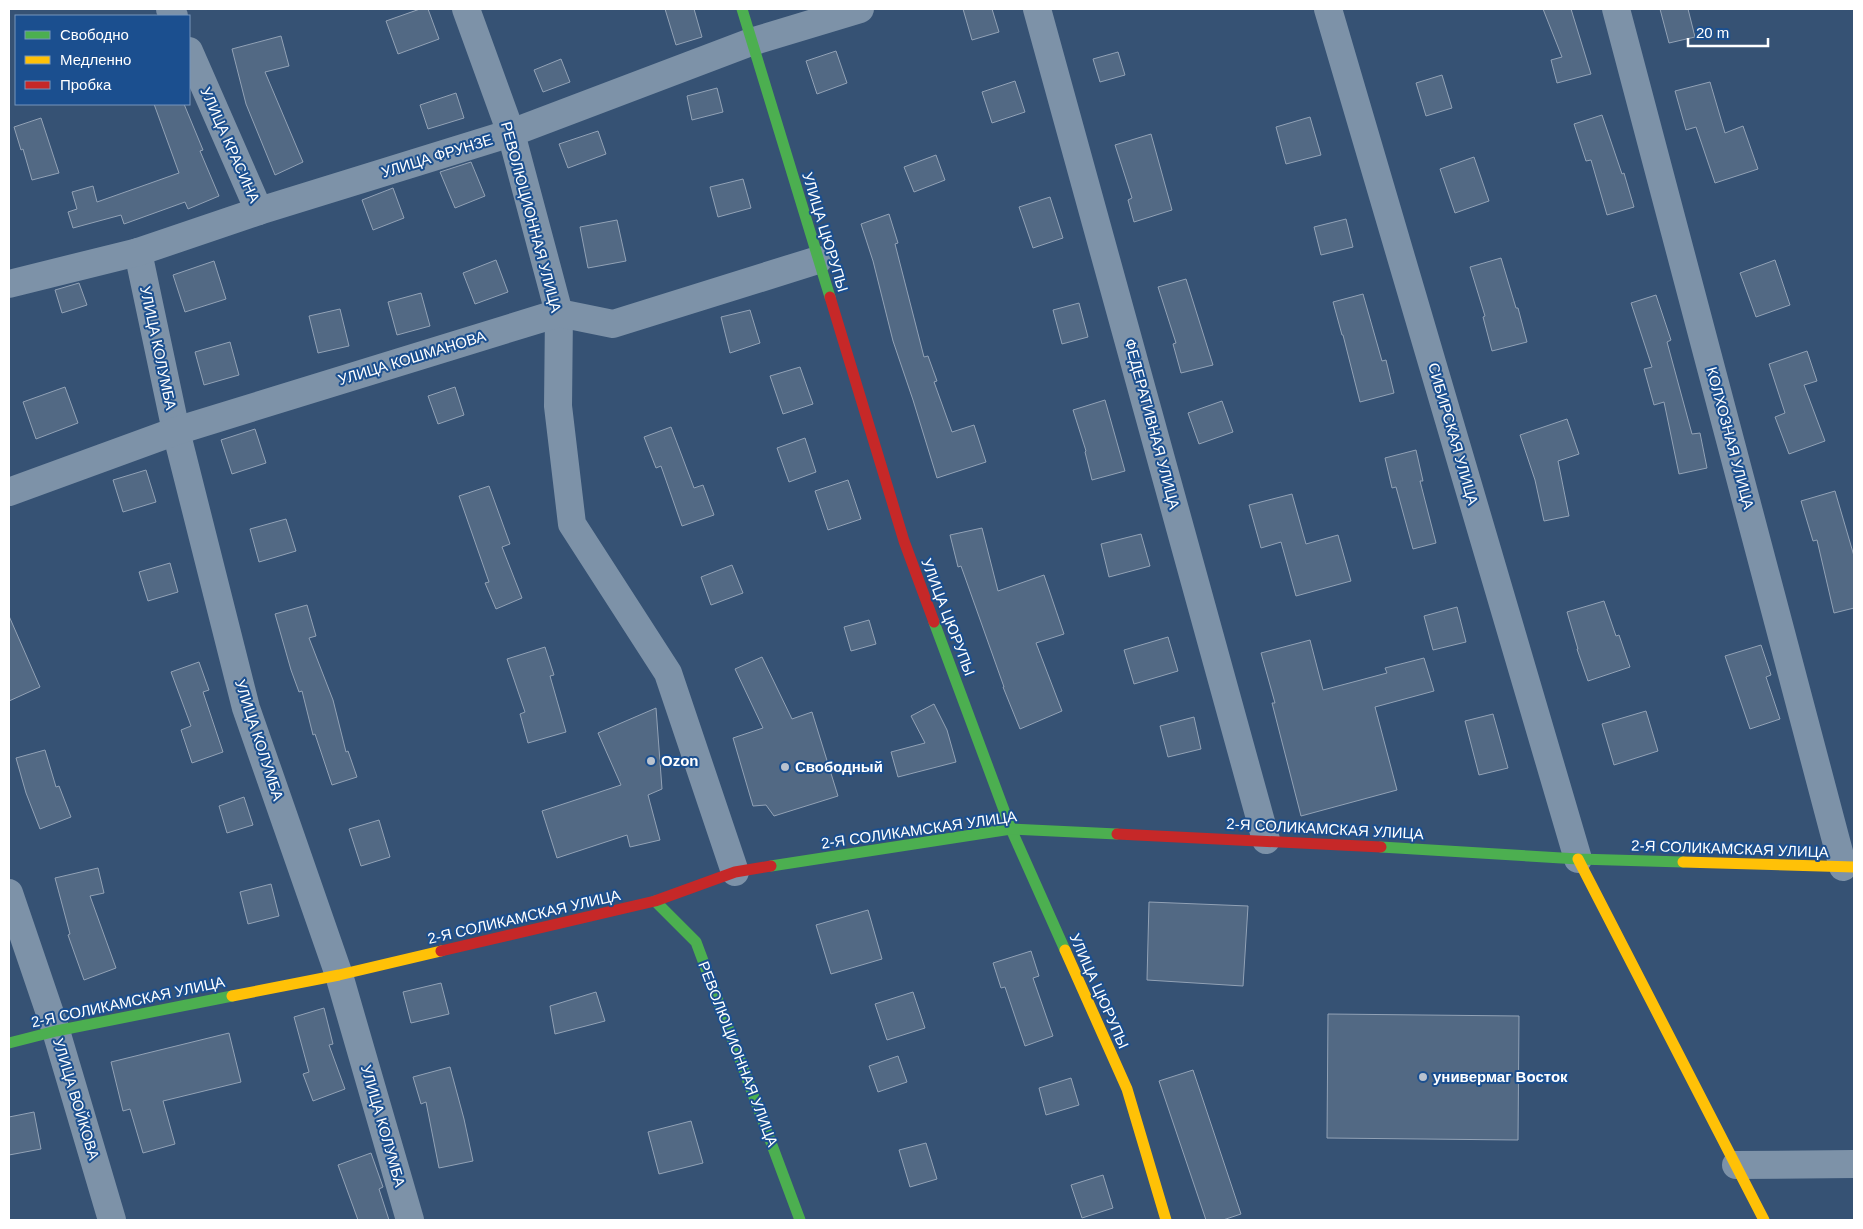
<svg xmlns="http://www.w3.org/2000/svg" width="1863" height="1229" viewBox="0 0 1863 1229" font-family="Helvetica,sans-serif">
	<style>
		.building { fill: #526984; stroke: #92a2b6 }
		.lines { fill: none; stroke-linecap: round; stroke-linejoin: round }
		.street { stroke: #7d92a8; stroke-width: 28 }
		.fast { stroke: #4caf50; stroke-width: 11 }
		.slow { stroke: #ffc107; stroke-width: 11 }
		.jam { stroke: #c62828; stroke-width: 11 }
		.poi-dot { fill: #b9c2ce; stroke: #1b4f8f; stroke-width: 2 }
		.labels { text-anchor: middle; stroke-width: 4; stroke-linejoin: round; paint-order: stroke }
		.street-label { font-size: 15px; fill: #fff; stroke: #1b4f8f }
		.poi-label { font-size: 15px; font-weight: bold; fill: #fff; stroke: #1b4f8f; text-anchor: start }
	</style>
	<rect width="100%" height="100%" fill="#365274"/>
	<!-- building -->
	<g class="building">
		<polygon points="420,9 428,9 439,39 398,54 386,21"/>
		<polygon points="665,9 694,9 702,37 676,45"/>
		<polygon points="963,9 992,9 999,32 972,40"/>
		<polygon points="1543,9 1571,9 1591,74 1557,83 1551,60 1562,57"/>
		<polygon points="1660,9 1688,9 1695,37 1669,43"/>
		<polygon points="281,36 289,66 265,72 303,162 275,175 246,104 232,49"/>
		<polygon points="836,51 847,83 817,94 806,61"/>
		<polygon points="1118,52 1125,75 1100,82 1093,59"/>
		<polygon points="561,59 570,82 543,92 534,70"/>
		<polygon points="1442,75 1452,108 1426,116 1416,83"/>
		<polygon points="1015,81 1025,112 992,123 982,92"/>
		<polygon points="1710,82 1725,133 1743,126 1758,169 1715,183 1696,127 1686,130 1675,91"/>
		<polygon points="717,88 723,112 692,120 687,96"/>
		<polygon points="456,93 464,118 428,129 420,105"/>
		<polygon points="154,104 184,104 203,150 200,151 219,196 188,209 185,202 124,224 121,215 73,228 68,212 77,209 72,192 93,186 97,202 179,173"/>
		<polygon points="1602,115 1622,174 1624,173 1634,207 1607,215 1591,160 1586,161 1574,124"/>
		<polygon points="1310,117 1321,155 1286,164 1276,127"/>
		<polygon points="41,118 59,173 32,180 23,149 21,150 14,127"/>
		<polygon points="598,131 606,154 568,168 559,144"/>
		<polygon points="1151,134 1172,210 1134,222 1128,200 1132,198 1115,145"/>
		<polygon points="936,155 945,180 914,192 904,167"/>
		<polygon points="1474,157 1489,201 1455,213 1440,169"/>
		<polygon points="471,162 485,196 455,208 440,172"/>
		<polygon points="743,179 751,208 718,217 710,187"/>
		<polygon points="393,188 404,218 373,230 362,200"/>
		<polygon points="1050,197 1063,238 1033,248 1019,207"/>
		<polygon points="889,214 898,243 895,244 924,357 928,356 937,381 934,382 952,432 974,425 986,462 937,478 913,400 893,341 873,261 861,224"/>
		<polygon points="1346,219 1353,247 1321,255 1314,227"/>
		<polygon points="617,220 626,261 588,268 580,227"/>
		<polygon points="1501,258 1516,308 1518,308 1527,342 1492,351 1483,317 1485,316 1470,267"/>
		<polygon points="496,260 508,292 475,304 463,273"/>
		<polygon points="1775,260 1790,305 1756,317 1740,273"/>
		<polygon points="214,261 226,299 185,312 173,275"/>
		<polygon points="1186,279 1213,365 1181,373 1173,344 1176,343 1158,287"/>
		<polygon points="79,283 87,305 62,313 55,290"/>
		<polygon points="421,293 430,326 397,335 388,302"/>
		<polygon points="1363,294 1382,361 1386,360 1394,393 1360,402 1343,335 1342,335 1333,302"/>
		<polygon points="1656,295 1671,340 1667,342 1692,434 1700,433 1707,468 1679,474 1664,402 1654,405 1644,369 1652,367 1631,303"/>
		<polygon points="1079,303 1088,337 1062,344 1053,310"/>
		<polygon points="340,309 349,346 318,353 309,316"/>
		<polygon points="750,310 760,343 730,353 721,317"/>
		<polygon points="230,342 239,375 204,385 195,352"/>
		<polygon points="1807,351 1817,381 1804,385 1825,441 1789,454 1775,417 1785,413 1769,364"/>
		<polygon points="800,367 813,404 783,414 770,376"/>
		<polygon points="65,387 78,423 36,439 23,402"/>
		<polygon points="455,387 464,415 438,424 428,396"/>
		<polygon points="1105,400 1125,471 1092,480 1085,452 1086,451 1073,410"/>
		<polygon points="1222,401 1233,432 1199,444 1188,413"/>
		<polygon points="1567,419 1579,454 1558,461 1569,516 1544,521 1535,480 1520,435"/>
		<polygon points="671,427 694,488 703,485 714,515 682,526 661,466 656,468 644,437"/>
		<polygon points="255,429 266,463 232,474 221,440"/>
		<polygon points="805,438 816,472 789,482 777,448"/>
		<polygon points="1416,450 1423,481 1420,481 1436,543 1413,549 1396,487 1392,488 1385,458"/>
		<polygon points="146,470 156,502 123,512 113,480"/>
		<polygon points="848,480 861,519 828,530 815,491"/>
		<polygon points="489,486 510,544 502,547 522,598 496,609 485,583 489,582 459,496"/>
		<polygon points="1835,491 1854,556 1854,608 1834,613 1817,540 1813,541 1801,501"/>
		<polygon points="1292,494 1306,544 1338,535 1351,581 1296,596 1281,542 1261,548 1249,505"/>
		<polygon points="286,519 296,551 259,562 250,529"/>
		<polygon points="982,528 998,591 1044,575 1064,634 1036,643 1062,711 1020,729 1003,687 1004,687 961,566 958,567 950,535"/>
		<polygon points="1141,534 1150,566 1109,577 1101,544"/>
		<polygon points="170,563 178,592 148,601 139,572"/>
		<polygon points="732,565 743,593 711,605 701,577"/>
		<polygon points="1604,601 1616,636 1619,635 1630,667 1588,681 1577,649 1578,649 1567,612"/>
		<polygon points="307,605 316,636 309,638 333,700 346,752 348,751 357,777 332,785 315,734 313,735 302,691 299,692 291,670 275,614"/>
		<polygon points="1457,607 1466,642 1433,650 1424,616"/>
		<polygon points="9,616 40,687 9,701"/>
		<polygon points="869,620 876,644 851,651 844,627"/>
		<polygon points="1168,637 1178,671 1134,684 1124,650"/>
		<polygon points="1310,640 1323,690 1387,673 1385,668 1424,658 1434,691 1375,707 1397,790 1301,816 1272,703 1275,703 1261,653"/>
		<polygon points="1761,645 1771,675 1766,677 1780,719 1750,729 1725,656"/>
		<polygon points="545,647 554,675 550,676 566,732 528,743 520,714 525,712 507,659"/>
		<polygon points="762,657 792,719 812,712 838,796 774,816 766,805 753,806 733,738 763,728 735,669"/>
		<polygon points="199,662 209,690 203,692 223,752 192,763 181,730 191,726 171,672"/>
		<polygon points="934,704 947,730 956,762 898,777 891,752 925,743 911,716"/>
		<polygon points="656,708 662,789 648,795 660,840 630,847 627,835 557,858 542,811 621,785 598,733"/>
		<polygon points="1646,711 1658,751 1614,765 1602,724"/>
		<polygon points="1493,714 1508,768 1479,775 1465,721"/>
		<polygon points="1194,717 1201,749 1168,757 1160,726"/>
		<polygon points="45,750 56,787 59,786 71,817 40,829 26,793 16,758"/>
		<polygon points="244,797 253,825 227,833 219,806"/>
		<polygon points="379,820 390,857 361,866 349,829"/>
		<polygon points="98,868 104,893 90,896 116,968 84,980 68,935 70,934 55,878"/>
		<polygon points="271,884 279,916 248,924 240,892"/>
		<polygon points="1149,902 1248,906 1243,986 1147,980"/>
		<polygon points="868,910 882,959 831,974 816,925"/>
		<polygon points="1031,951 1039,976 1033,978 1053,1036 1025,1046 1005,987 1001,988 993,963"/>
		<polygon points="441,983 449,1014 411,1023 403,992"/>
		<polygon points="596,992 605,1021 555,1034 550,1006"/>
		<polygon points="913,992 925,1028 887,1040 875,1004"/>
		<polygon points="324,1008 333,1044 329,1045 345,1089 313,1101 303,1074 309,1072 294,1017"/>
		<polygon points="1328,1014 1519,1016 1518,1140 1327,1138"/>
		<polygon points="229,1033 241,1082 163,1101 175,1144 143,1153 130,1109 123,1111 111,1062"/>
		<polygon points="898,1056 907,1082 878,1092 869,1066"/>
		<polygon points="450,1067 464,1119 473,1161 439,1168 426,1102 421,1104 413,1077"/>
		<polygon points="1193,1070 1241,1214 1223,1220 1206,1220 1159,1081"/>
		<polygon points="1071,1078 1079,1105 1046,1115 1039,1088"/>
		<polygon points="34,1112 41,1149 9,1155 9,1117"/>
		<polygon points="691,1121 703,1163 659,1174 648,1132"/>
		<polygon points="926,1143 937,1179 910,1187 899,1150"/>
		<polygon points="371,1153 383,1187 379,1189 389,1220 358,1220 338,1165"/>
		<polygon points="1103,1175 1113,1208 1082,1218 1071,1185"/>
	</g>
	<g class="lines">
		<!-- street -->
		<g class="street">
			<polyline points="170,9 174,16"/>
			<polyline points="466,9 511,133 559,313 558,406 572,524 668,673 735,872"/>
			<polyline points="1037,9 1266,840"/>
			<polyline points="1328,9 1578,859"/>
			<polyline points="1616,9 1843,867"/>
			<polyline points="189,51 259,211"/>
			<polyline points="138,252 176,431 246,708 339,975 410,1220"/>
			<polyline points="9,284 138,252 259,211 511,133 751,42 860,9"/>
			<polyline points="9,492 176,431 559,313 613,324 818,260"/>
			<polyline points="9,893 56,1031 112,1220"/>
			<polyline points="1736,1165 1854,1164"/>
		</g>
		<!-- fast -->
		<g class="fast">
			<polyline points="742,9 830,297"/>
			<polyline points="934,622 1011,829 1065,950"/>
			<polyline points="1381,847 1578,859 1683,862"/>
			<polyline points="771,866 1011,829 1117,834"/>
			<polyline points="655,901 696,942 800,1220"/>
			<polyline points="9,1043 56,1031 232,996"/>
		</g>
		<!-- slow -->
		<g class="slow">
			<polyline points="1578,859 1764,1220"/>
			<polyline points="1683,862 1854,867"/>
			<polyline points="1065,950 1127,1089 1166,1220"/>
			<polyline points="232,996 339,975 441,951"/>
		</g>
		<!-- jam -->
		<g class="jam">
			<polyline points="830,297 904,541 934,622"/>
			<polyline points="1117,834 1381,847"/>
			<polyline points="441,951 655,901 735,872 771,866"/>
		</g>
	</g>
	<!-- markers -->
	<g class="poi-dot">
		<circle cx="651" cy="761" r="5"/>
		<circle cx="785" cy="767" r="5"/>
		<circle cx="1423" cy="1077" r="5"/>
	</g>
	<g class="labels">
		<!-- street labels -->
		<g class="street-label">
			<text transform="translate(230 145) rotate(66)" y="5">УЛИЦА КРАСИНА</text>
			<text transform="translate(437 156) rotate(-17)" y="5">УЛИЦА ФРУНЗЕ</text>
			<text transform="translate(531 217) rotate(75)" y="5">РЕВОЛЮЦИОННАЯ УЛИЦА</text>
			<text transform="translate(825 232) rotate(73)" y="5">УЛИЦА ЦЮРУПЫ</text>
			<text transform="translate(158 348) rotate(78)" y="5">УЛИЦА КОЛУМБА</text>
			<text transform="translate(412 358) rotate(-17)" y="5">УЛИЦА КОШМАНОВА</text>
			<text transform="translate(1152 424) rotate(75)" y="5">ФЕДЕРАТИВНАЯ УЛИЦА</text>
			<text transform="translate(1453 434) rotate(74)" y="5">СИБИРСКАЯ УЛИЦА</text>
			<text transform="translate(1730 438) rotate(75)" y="5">КОЛХОЗНАЯ УЛИЦА</text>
			<text transform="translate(948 617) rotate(69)" y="5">УЛИЦА ЦЮРУПЫ</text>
			<text transform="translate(259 740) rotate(72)" y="5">УЛИЦА КОЛУМБА</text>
			<text transform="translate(1325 829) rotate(3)" y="5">2-Я СОЛИКАМСКАЯ УЛИЦА</text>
			<text transform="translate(919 830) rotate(-8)" y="5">2-Я СОЛИКАМСКАЯ УЛИЦА</text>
			<text transform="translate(1730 849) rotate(2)" y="5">2-Я СОЛИКАМСКАЯ УЛИЦА</text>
			<text transform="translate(524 917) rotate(-13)" y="5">2-Я СОЛИКАМСКАЯ УЛИЦА</text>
			<text transform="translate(1099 991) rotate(66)" y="5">УЛИЦА ЦЮРУПЫ</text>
			<text transform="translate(128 1002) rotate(-12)" y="5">2-Я СОЛИКАМСКАЯ УЛИЦА</text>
			<text transform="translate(738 1054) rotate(69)" y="5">РЕВОЛЮЦИОННАЯ УЛИЦА</text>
			<text transform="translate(76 1099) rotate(73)" y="5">УЛИЦА ВОЙКОВА</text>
			<text transform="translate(383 1126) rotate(74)" y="5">УЛИЦА КОЛУМБА</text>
		</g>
		<!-- poi labels -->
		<g class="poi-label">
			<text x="661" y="766">Ozon</text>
			<text x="795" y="772">Свободный</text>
			<text x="1433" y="1082">универмаг Восток</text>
		</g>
	</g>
	<!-- border -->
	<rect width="1863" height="1229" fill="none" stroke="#ffffff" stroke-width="20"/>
	<!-- legend -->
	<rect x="15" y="15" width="175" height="90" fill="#1b4f8f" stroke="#7695bc"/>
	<rect x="25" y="31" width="25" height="8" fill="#4caf50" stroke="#7695bc"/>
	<text x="60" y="40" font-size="15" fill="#ffffff">Свободно</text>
	<rect x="25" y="56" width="25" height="8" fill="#ffc107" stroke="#7695bc"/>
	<text x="60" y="65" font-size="15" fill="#ffffff">Медленно</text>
	<rect x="25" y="81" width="25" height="8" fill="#c62828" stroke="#7695bc"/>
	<text x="60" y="90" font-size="15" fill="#ffffff">Пробка</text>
	<!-- scale -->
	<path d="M1688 38v8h80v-8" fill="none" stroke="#ffffff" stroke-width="2.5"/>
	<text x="1696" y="38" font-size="15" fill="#ffffff" stroke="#1b4f8f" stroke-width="4" paint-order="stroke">20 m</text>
</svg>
